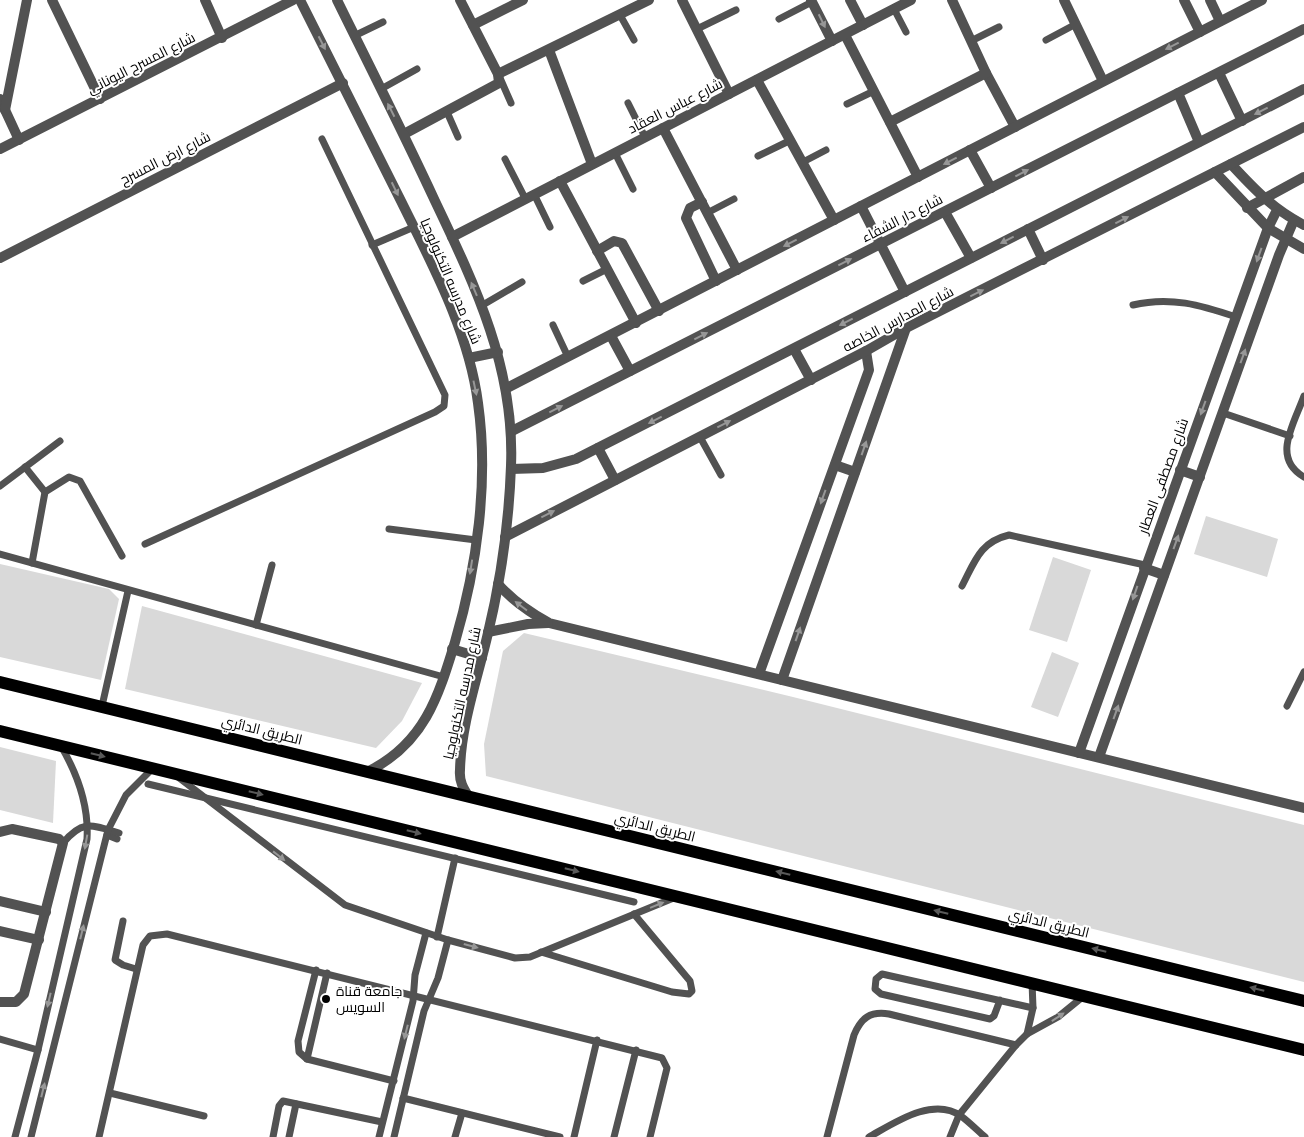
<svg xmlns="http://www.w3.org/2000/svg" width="1304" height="1137" viewBox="0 0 1304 1137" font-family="Lato,Cairo,sans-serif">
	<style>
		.green { fill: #d9d9d9 }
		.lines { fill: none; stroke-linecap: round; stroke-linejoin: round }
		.service { stroke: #525252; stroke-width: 7 }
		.minor { stroke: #525252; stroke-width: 10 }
		.tertiary { stroke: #525252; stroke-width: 10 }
		.primary { stroke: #000; stroke-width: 12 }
		.oneway { fill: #979797 }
		.oneway2 { fill: #595959 }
		.poi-dot { fill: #000; stroke: #fff; stroke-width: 2 }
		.labels { text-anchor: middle; stroke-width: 4; stroke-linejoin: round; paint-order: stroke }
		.street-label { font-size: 14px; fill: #000; stroke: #fff }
		.poi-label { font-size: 14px; fill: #000; stroke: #fff; text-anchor: start }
	</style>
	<rect width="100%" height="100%" fill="#fff"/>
	<!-- green -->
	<g class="green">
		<polygon points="1206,516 1278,539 1267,577 1194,554"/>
		<polygon points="1053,557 1091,570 1067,642 1029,630"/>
		<polygon points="0,564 109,589 119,599 101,680 0,657"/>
		<polygon points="142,606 422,683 402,721 376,748 125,689"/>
		<polygon points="524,633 793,697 1304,825 1304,982 486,776 484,744 503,651"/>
		<polygon points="1052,652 1079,663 1058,717 1031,707"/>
		<polygon points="0,747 56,761 53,823 0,810"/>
	</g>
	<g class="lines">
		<!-- service -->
		<g class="service">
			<polyline points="894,9 906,32"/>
			<polyline points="620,15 634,40"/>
			<polyline points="779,19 812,2"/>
			<polyline points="697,29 736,10"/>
			<polyline points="354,36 383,22"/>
			<polyline points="1046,40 1076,24"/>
			<polyline points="971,41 999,27"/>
			<polyline points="500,78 511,103"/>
			<polyline points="381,89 417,69"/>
			<polyline points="628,103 645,137"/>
			<polyline points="847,104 874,91"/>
			<polyline points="447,112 458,137"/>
			<polyline points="615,153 633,189"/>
			<polyline points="758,156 791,140"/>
			<polyline points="505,159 525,198"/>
			<polyline points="803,162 826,150"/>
			<polyline points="534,194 550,227"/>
			<polyline points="707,213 734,199"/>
			<polyline points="372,245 414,227"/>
			<polyline points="583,281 607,269"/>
			<path d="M1133,305c37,-9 68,0 103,12"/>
			<polyline points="481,306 522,282"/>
			<polyline points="553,325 568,357"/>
			<path d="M1304,396c-10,28 -33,62 0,81"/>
			<polyline points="1223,413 1290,436"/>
			<polyline points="700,437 721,475"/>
			<polyline points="25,467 45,492"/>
			<polyline points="0,486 60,441"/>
			<polyline points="389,529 476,540"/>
			<polyline points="145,544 435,412 444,406 445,395 322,139"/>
			<polyline points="0,554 444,677"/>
			<polyline points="32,563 45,492 69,477 80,481 122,556"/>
			<path d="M962,586c13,-25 18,-44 47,-51l136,30"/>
			<polyline points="256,625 272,565"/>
			<polyline points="102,706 128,591"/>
			<polyline points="1287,706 1304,672"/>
			<polyline points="178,777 345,905 448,940 515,958 530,957 676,897"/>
			<polyline points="148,784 634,902"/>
			<polyline points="107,835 117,839"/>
			<path d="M63,843c20,-24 29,-18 56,-10"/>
			<polyline points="123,921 115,960 123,965 136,969"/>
			<polyline points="437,937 455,858"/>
			<polyline points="541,952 672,992 689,994 692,991 690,981 634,914"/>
			<polyline points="316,970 298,1041 299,1052 307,1059 394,1081"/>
			<polyline points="1000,1000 994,1016 990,1019 881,994 875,989 876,979 882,974 1033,1008"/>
			<polyline points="1027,1034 1033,1008 1032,982"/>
			<polyline points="0,1039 38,1050"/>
			<polyline points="307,1059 327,973"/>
			<polyline points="110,1093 204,1116"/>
			<polyline points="403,1098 560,1137"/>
			<path d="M15,1137l23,-87 49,-211c2,-34 -9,-64 -26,-93"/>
			<polyline points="31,1137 108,830 126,795 153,768"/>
			<polyline points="99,1137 143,945 150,936 167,934 662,1058 667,1068 650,1137"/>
			<polyline points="273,1137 279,1106 283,1101 382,1122"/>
			<polyline points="289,1137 296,1104"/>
			<polyline points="379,1137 413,1001 415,975 426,933"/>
			<polyline points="394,1137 424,1011 438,978 448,940"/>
			<polyline points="455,1137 462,1113"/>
			<polyline points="574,1137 597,1040"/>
			<polyline points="614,1137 636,1050"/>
			<path d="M827,1137l27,-102c7,-17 16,-24 35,-21l127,31"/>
			<path d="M869,1137c25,-14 64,-41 92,-21 8,6 16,14 24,21"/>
			<polyline points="950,1137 959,1115 1016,1045 1027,1034 1058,1017 1085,995"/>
		</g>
		<!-- minor -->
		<g class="minor">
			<polyline points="52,0 100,99"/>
			<polyline points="205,0 222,38"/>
			<polyline points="682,0 729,94"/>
			<polyline points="811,0 832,41"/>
			<polyline points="850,0 863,25"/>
			<polyline points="952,0 986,73 1015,127"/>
			<polyline points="1064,0 1103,81"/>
			<polyline points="1184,0 1200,32"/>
			<polyline points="1210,0 1220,21"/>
			<polyline points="473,25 523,0"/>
			<polyline points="845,35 918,177"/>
			<polyline points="549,50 592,164"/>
			<polyline points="1219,73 1242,121"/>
			<polyline points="498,74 649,0"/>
			<polyline points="757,80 834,220"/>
			<polyline points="1178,93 1199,142"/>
			<polyline points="0,99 19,140"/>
			<polyline points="5,110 27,0"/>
			<polyline points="890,122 986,73"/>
			<polyline points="663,128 737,270"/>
			<polyline points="404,134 499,83 498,74 460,0"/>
			<polyline points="0,149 293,0"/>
			<polyline points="970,150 991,188"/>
			<polyline points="560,181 636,323"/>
			<polyline points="702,202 690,208 686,218 716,281"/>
			<polyline points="861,206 905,292"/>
			<polyline points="1247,208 1304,177"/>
			<polyline points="945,212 971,258"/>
			<polyline points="452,237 911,0"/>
			<polyline points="597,251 614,241 622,243 659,311"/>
			<polyline points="0,258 343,83"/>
			<polyline points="611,336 630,371"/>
			<polyline points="507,388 1262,0"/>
			<polyline points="512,431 1304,29"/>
			<polyline points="835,465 855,472"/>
			<polyline points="1180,470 1200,477"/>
			<polyline points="1144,568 1164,575"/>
			<path d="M498,584c15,17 31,28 51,39l755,185"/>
			<polyline points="488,632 528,624 548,623"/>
			<polyline points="759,674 869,370 866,351"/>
			<polyline points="782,680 906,328"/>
			<polyline points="1079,753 1268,228 1277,210"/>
			<polyline points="1099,757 1279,255 1294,220"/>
			<polyline points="0,832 12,829 59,839 63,843 24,994 16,1002 0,1002"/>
			<polyline points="0,901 46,912"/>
			<polyline points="0,931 39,940"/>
		</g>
		<!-- tertiary -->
		<g class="tertiary">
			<path d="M300,0c34,67 68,134 101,201 31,63 68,131 77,202 11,78 -1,164 -23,239 -17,56 -31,101 -86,129"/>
			<path d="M337,0c33,67 67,134 98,201 41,86 80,168 76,265 -2,56 -10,113 -23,167 -10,44 -27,91 -28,137 -1,11 3,18 9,27"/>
			<path d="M1231,164c23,25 43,46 73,61"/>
			<polyline points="1215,172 1268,228 1304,249"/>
			<polyline points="1028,229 1043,260"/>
			<polyline points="794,349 811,380"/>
			<polyline points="469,358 498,352"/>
			<polyline points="598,448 615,480"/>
			<polyline points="511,469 543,468 576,459 1304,89"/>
			<polyline points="505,537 866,351 906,328 1304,127"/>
			<polyline points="452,649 482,658"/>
		</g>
		<!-- primary -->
		<g class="primary">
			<polyline points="0,682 1304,1001"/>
			<polyline points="0,731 1304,1050"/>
		</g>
	</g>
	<!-- one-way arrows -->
	<defs><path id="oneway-solid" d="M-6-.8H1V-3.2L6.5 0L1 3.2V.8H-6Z" transform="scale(1.25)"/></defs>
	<g class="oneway">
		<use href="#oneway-solid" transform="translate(822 21) rotate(64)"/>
		<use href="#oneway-solid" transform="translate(322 43) rotate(63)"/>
		<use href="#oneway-solid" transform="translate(1172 46) rotate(153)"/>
		<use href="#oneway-solid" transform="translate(391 110) rotate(-117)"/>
		<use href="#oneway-solid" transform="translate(1261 111) rotate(153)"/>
		<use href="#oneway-solid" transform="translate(950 161) rotate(153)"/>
		<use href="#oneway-solid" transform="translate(1022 173) rotate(-27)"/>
		<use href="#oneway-solid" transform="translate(395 189) rotate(64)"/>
		<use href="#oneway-solid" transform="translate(1122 220) rotate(-27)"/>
		<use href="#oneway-solid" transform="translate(1007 240) rotate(153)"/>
		<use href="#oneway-solid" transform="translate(790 243) rotate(153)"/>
		<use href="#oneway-solid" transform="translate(1259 255) rotate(110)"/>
		<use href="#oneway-solid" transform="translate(845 262) rotate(-27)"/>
		<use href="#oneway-solid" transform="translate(474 289) rotate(-113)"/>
		<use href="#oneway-solid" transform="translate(977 293) rotate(-26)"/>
		<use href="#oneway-solid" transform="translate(846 322) rotate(153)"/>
		<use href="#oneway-solid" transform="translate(701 336) rotate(-27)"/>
		<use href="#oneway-solid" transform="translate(1243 356) rotate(-70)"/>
		<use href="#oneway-solid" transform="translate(475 388) rotate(78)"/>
		<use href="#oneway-solid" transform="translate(1203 408) rotate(110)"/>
		<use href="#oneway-solid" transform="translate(556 409) rotate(-27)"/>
		<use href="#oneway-solid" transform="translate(655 420) rotate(153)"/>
		<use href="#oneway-solid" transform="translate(724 424) rotate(-27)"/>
		<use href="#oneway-solid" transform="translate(864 448) rotate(-71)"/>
		<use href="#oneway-solid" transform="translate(823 497) rotate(110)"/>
		<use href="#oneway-solid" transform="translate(548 514) rotate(-27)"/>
		<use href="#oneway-solid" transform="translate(1176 542) rotate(-70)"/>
		<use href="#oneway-solid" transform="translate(471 567) rotate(99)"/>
		<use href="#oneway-solid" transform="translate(1135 593) rotate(109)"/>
		<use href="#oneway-solid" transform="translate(521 606) rotate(-143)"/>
		<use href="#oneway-solid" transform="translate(798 634) rotate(-71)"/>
		<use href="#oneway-solid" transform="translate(1116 712) rotate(-70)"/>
		<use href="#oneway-solid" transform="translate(86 842) rotate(100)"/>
		<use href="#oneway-solid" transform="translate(279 856) rotate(38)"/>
		<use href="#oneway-solid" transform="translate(657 905) rotate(-22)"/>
		<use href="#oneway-solid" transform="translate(82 932) rotate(-76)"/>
		<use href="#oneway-solid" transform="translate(471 946) rotate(15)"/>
		<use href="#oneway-solid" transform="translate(49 1000) rotate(103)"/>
		<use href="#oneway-solid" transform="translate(1058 1017) rotate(-34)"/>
		<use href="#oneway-solid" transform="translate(406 1032) rotate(104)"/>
		<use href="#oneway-solid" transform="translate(43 1090) rotate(-76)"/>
	</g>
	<g class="oneway2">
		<use href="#oneway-solid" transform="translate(98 755) rotate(14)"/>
		<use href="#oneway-solid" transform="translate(256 793) rotate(14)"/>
		<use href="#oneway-solid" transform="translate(414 832) rotate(14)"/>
		<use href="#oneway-solid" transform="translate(572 870) rotate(14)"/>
		<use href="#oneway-solid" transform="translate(783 873) rotate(-166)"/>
		<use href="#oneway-solid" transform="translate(941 912) rotate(-166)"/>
		<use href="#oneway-solid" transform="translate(1099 950) rotate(-166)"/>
		<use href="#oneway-solid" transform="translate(1257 989) rotate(-166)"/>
	</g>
	<!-- markers -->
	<circle class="poi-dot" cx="326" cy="999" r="5"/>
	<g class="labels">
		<!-- street labels -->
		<g class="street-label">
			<text transform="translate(141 63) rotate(-27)" y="5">شارع المسرح اليوناني</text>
			<text transform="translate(675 106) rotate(-27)" y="5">شارع عباس العقاد</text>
			<text transform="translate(165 158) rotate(-27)" y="5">شارع ارض المسرح</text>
			<text transform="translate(902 218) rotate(-27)" y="5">شارع دار الشفاء</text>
			<text transform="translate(451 281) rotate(67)" y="5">شارع مدرسه التكنولوجيا</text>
			<text transform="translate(898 319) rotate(-28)" y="5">شارع المدارس الخاصه</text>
			<text transform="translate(1163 476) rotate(-70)" y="5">شارع مصطفى العطار</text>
			<text transform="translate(462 693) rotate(-78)" y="5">شارع مدرسه التكنولوجيا</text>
			<text transform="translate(262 730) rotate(14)" y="5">الطريق الدائري</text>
			<text transform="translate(655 827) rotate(14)" y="5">الطريق الدائري</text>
			<text transform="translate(1049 923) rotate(14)" y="5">الطريق الدائري</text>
		</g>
		<!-- poi labels -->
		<g class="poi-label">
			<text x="336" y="996">جامعة قناة<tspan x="336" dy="16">السويس</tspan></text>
		</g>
	</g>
</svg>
